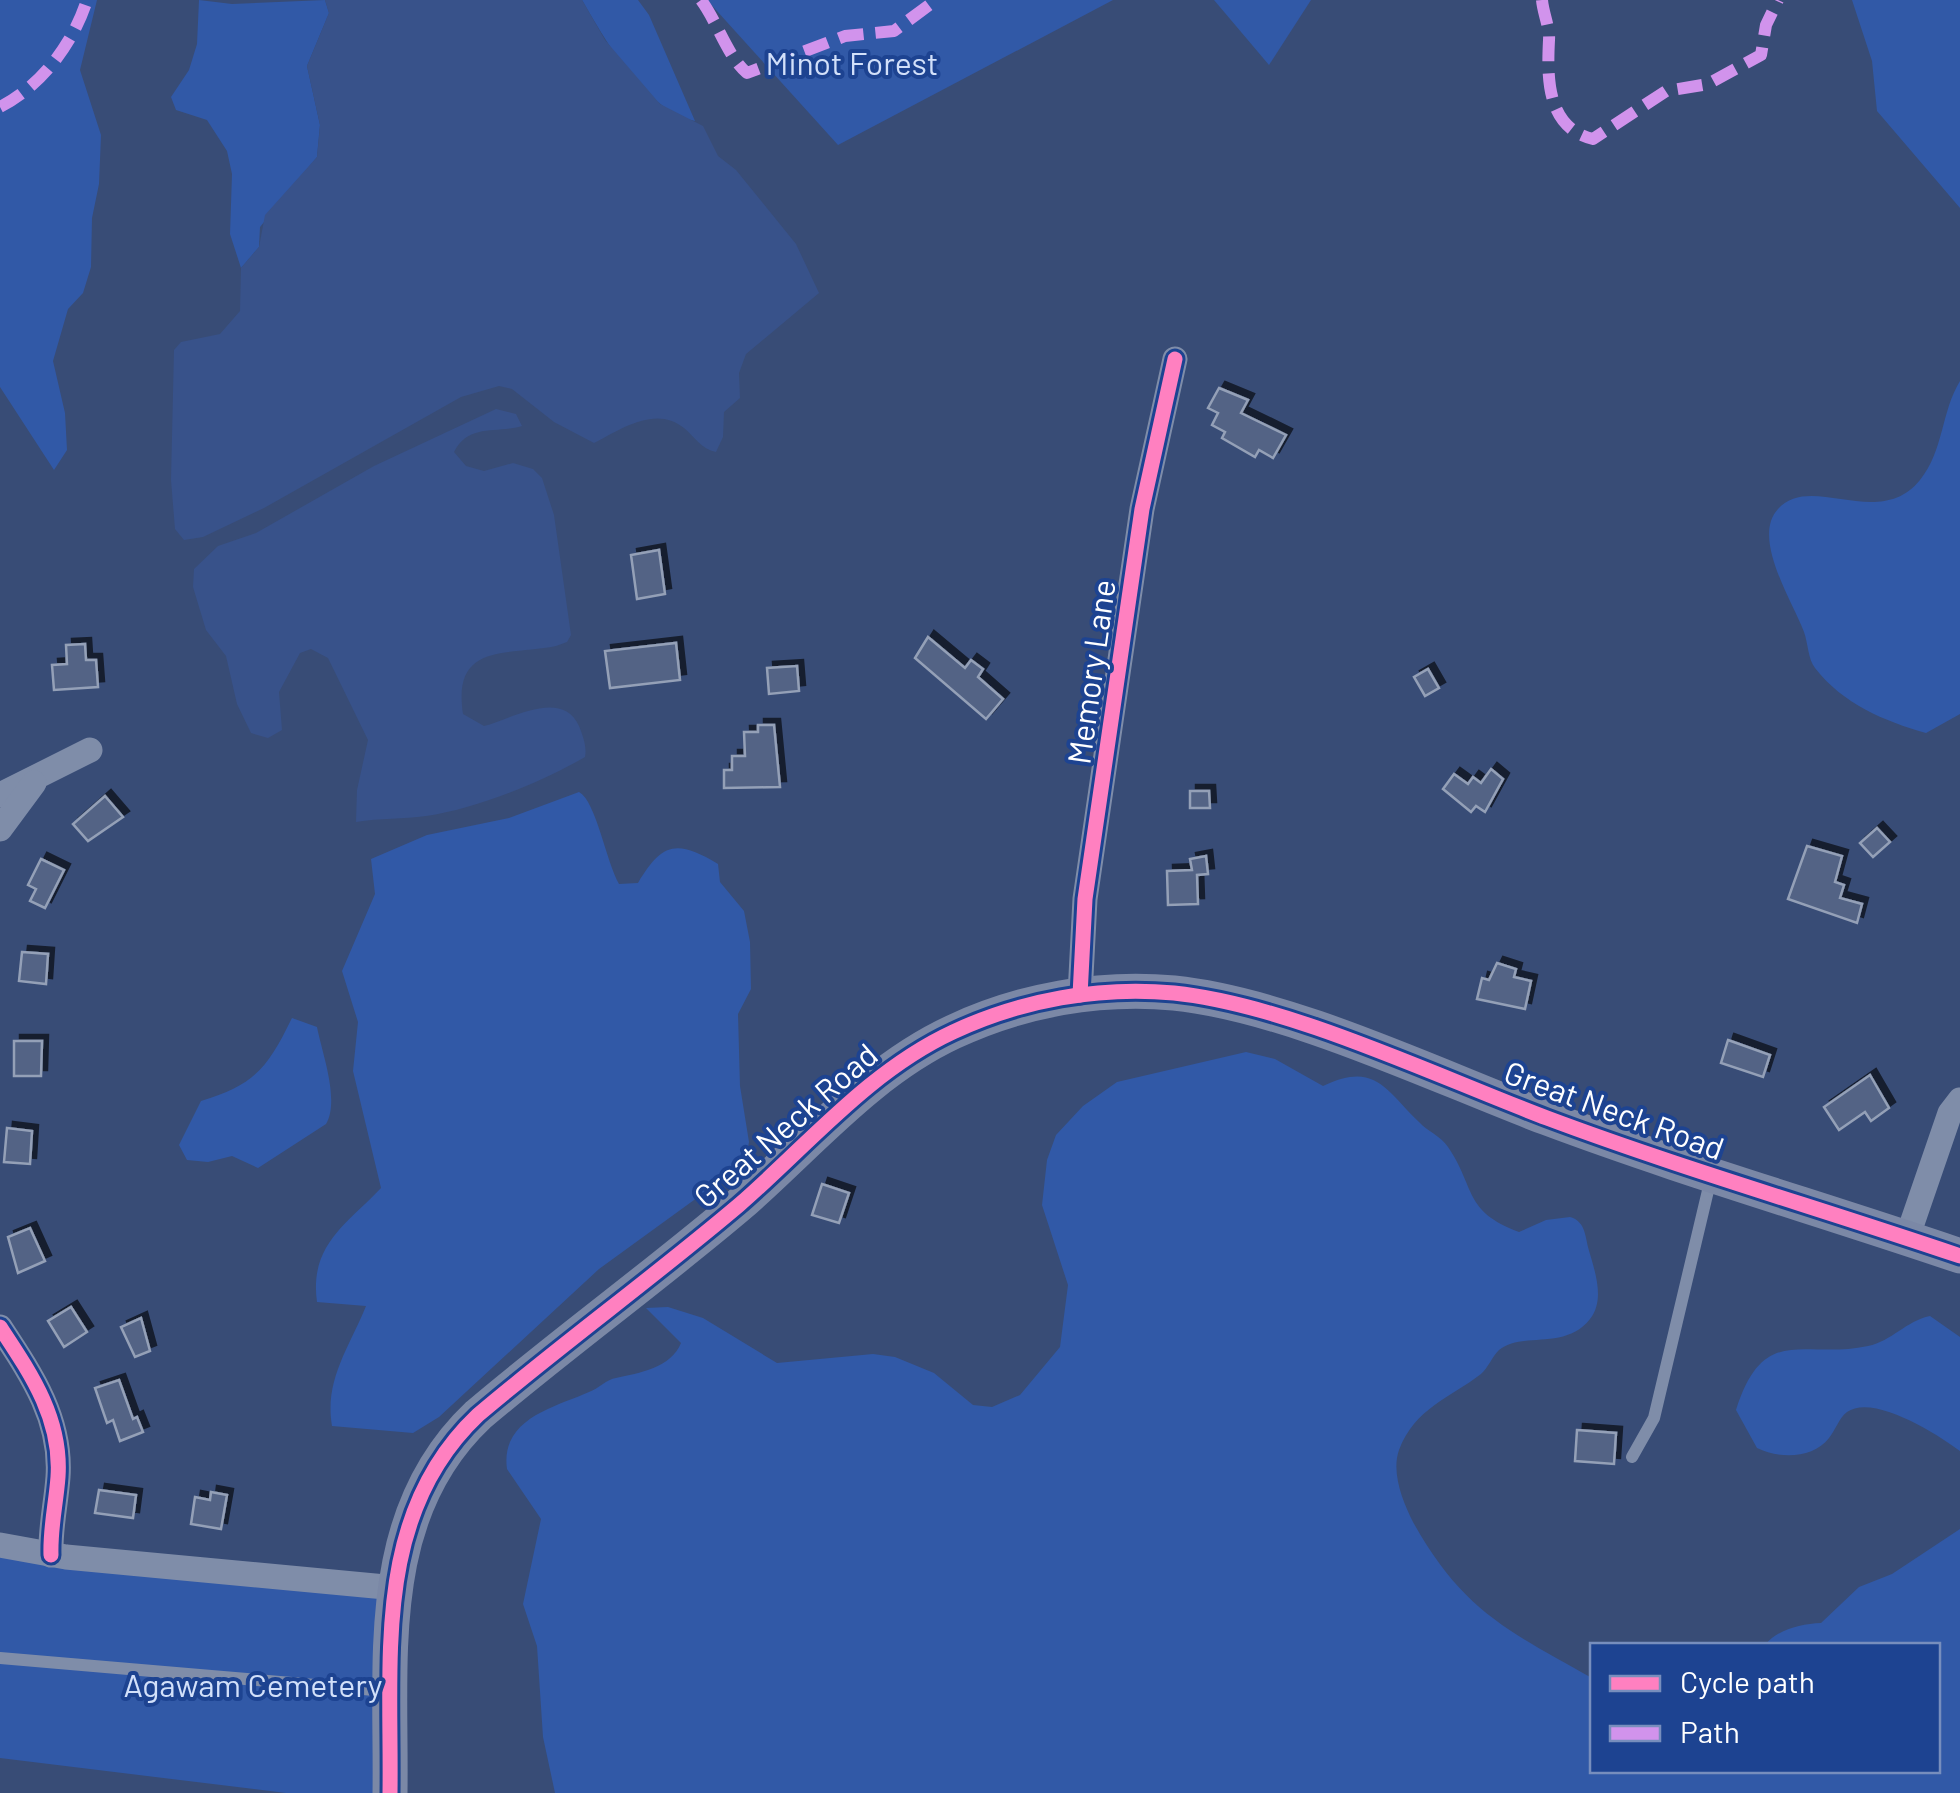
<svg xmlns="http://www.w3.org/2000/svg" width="1960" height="1793" viewBox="0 0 1960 1793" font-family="Barlow,sans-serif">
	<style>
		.green { fill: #3159a7 }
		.water { fill: #38528a }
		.building { fill: #526385; stroke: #94a0b7; stroke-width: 2.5; filter: url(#shadow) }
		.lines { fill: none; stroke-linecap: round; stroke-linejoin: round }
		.lane { stroke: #7f8da9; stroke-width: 12 }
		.street { stroke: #7f8da9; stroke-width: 25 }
		.secondary { stroke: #7b88a6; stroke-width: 35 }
		.quiet { stroke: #d193ec; stroke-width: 12; stroke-dasharray: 25 12; stroke-linecap: butt }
		.cycleway-casing { stroke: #1d4391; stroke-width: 21 }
		.cycleway { stroke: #ff80c0; stroke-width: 15 }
		.labels { text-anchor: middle; stroke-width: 8; stroke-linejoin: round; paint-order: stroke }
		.park-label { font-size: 32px; fill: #d2e0fa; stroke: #1d4391 }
		.street-label { font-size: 32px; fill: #fff; stroke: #1d4391 }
	</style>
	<defs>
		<filter id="shadow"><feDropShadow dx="6" dy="-6" stdDeviation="0" flood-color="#0009"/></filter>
	</defs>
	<rect width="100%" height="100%" fill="#384c76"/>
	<!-- green -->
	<g class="green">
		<polygon points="0,0 97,0 80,70 101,135 99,184 92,218 91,267 83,293 68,309 53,361 65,413 67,450 54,470 0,387"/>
		<polygon points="199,0 232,4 325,0 329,13 307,66 320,125 317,157 260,227 259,247 241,268 230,234 232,174 227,151 207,120 176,110 171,97 189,70 197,44"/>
		<path d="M582,0h56l11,15 46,106c-51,-12 -88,-78 -113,-121z"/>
		<polygon points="707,0 1113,0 838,145"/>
		<polygon points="1214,0 1311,0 1269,65"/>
		<polygon points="1852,0 1960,0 1960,208 1877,111 1872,61"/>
		<path d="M1960,381v333l-34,19c-42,-12 -83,-29 -111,-65 -7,-9 -7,-25 -11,-36 -11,-30 -53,-94 -26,-123 33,-37 101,22 142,-29 24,-30 21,-68 40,-99z"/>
		<path d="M579,792c17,9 27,69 40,92l19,-1c24,-40 38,-44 80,-19l2,18 24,29 6,31 1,47 -13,25 2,72 9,56 -4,21 -146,106 -160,148 -26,16 -81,-7c-8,-46 18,-80 34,-120l-49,-4c-8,-57 30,-78 64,-114l-28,-117 5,-49 -16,-51 33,-77 -4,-35 56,-24 82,-17z"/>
		<path d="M292,1018l25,9c5,26 23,73 9,97l-68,44 -26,-12 -24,6 -21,-2 -8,-15 22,-44c54,-16 67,-34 91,-83z"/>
		<path d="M1246,1052l29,7 48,27c52,-25 62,3 96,36 8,9 22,14 29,25 28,41 15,64 71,85l27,-12 24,-3c14,4 15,16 18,30 6,22 18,52 2,72 -25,32 -68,12 -91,31 -7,7 -11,18 -18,24 -31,24 -66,34 -82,76 -8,23 4,52 14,72 49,88 95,109 179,156v92h346v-124l-173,-1c13,-16 36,-21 56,-22l38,-36 33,-13 68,-45v264h-1405l-12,-56 -6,-91 -14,-42 18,-85 -34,-50c-7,-51 49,-62 82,-77 9,-3 18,-13 27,-14 23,-5 55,-10 65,-35l-35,-35 22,-1 35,11 74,45 96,-9 22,3 39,16 39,32 19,2 28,-12 40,-48 8,-62 -26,-80 5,-45 9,-25 27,-29 34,-24z"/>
		<path d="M1930,1316l30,21v114c-21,-16 -87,-58 -113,-39 -8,6 -12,19 -18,26 -16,21 -50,21 -72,10l-21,-38c28,-88 67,-50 132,-64 24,-5 38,-25 62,-30z"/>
		<polygon points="0,1557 378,1596 374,1793 286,1793 0,1758"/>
	</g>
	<!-- water -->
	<g class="water">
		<path d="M325,0h257l23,40 55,64 43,22 15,30 18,14 60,74 23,49 -73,61 -7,19 1,25 -16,14 -1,25 -7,15c-15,-3 -21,-15 -32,-24 -28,-23 -63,1 -90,15l-40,-21 -42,-33 -13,-3 -38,11 -197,111 -61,29 -19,3 -9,-11 -4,-49 3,-130 7,-8 39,-8 20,-23 1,-43 18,-21 6,-32 52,-58 3,-32 -13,-59 22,-53z"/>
		<path d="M496,409l20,5 6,12c-26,8 -53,-3 -68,26l12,14 18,5 29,-8 20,6 9,9 12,37 17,120 -4,7 -11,4c-49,10 -104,-4 -93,68l21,12c27,-7 78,-38 95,0 4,10 8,21 6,31 -43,25 -109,52 -159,59 -23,3 -46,2 -70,6l1,-32 11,-50 -40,-82 -17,-9 -11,4 -21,39 3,38 -14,8 -17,-5 -14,-29 -11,-48 -20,-26 -13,-43 1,-18 24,-23 38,-13 118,-67z"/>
	</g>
	<!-- building -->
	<g class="building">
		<polygon points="1219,388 1248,400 1241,413 1286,435 1273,458 1259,450 1255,457 1222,438 1225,432 1212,425 1218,413 1208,408"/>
		<polygon points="659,550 665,594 637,599 631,555"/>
		<polygon points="928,637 965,668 971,660 983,669 978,677 1003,699 986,719 915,658"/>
		<polygon points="676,643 680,680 610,688 605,651"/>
		<polygon points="85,644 86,660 96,660 98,687 54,690 52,665 67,664 66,645"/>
		<polygon points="797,666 799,691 769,694 767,668"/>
		<polygon points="1428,669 1439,688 1425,696 1414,677"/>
		<polygon points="758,725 774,725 780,787 724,788 724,770 732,770 732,756 745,756 744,732 758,732"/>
		<polygon points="1491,769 1503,779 1485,812 1476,806 1471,812 1443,789 1454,774 1468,784 1473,777 1481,783"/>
		<polygon points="1190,791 1209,791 1210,808 1190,808"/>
		<polygon points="105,796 123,817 88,841 73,824"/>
		<polygon points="1877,828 1890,842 1873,857 1860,843"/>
		<polygon points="1807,846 1842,856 1835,882 1844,885 1840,898 1862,904 1857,923 1788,899"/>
		<polygon points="1206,856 1208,874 1197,875 1198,904 1168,905 1167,871 1192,870 1190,859"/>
		<polygon points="41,859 64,870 45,908 30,901 36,889 28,885"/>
		<polygon points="22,952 48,954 46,984 19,981"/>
		<polygon points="1497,963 1516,969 1514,977 1531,981 1525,1009 1477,999 1482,978 1489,980"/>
		<polygon points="1728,1040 1770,1055 1763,1077 1721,1063"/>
		<polygon points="14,1041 42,1041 41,1076 14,1076"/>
		<polygon points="1870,1075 1889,1108 1871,1121 1865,1112 1839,1130 1824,1107"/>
		<polygon points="7,1128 32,1131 30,1164 4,1162"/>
		<polygon points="822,1184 849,1193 839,1223 812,1215"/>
		<polygon points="30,1228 45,1261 18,1273 8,1237"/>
		<polygon points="71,1307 87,1332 64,1347 48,1321"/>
		<polygon points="141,1318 150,1351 135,1357 121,1327"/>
		<polygon points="119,1380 133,1419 137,1417 143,1432 120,1441 113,1420 107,1423 95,1388"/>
		<polygon points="1577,1430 1616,1433 1614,1464 1575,1461"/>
		<polygon points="99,1490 136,1495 133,1518 95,1513"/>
		<polygon points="211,1492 227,1495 221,1529 191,1524 195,1497 210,1500"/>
	</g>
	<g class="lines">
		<!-- lane -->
		<g class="lane">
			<polyline points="1632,1457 1654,1418 1711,1178"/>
			<polyline points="0,1658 386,1691"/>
		</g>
		<!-- street -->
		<g class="street">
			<polyline points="0,795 90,750"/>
			<polyline points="0,829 34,783"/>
			<polyline points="1080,995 1085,899 1142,509 1175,359"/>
			<polyline points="1907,1238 1950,1113 1960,1100"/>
			<path d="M0,1327c31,47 62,92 58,150 -2,27 -8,51 -7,78"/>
			<polyline points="0,1545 66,1557 396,1588"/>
		</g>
		<!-- secondary -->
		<path class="secondary" d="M390,1793c2,-133 -18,-278 88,-378 85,-72 176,-138 261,-210 69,-60 130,-134 214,-173 68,-32 146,-46 221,-39 115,12 262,83 373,125 136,51 275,91 413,138"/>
		<!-- quiet -->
		<g class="quiet">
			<path d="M701,0c17,23 26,56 46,73l98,-37 49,-5 42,-31"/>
			<path d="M1542,0c1,13 8,28 7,40 -2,39 -2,88 44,99l73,-48 42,-7 53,-29 5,-30 12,-25"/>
			<path d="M0,107c41,-21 73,-63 87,-107"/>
		</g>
		<!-- cycleway casing -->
		<g class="cycleway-casing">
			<g id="cycleway">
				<polyline points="1080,995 1085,899 1142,509 1175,359"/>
				<path d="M0,1327c31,47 62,92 58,150 -2,27 -8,51 -7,78"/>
				<path d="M390,1793c2,-133 -18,-278 88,-378 85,-72 176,-138 261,-210 69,-60 130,-134 214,-173 68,-32 146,-46 221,-39 115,12 262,83 373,125 136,51 275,91 413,138"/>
			</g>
		</g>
		<!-- cycleway -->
		<use href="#cycleway" class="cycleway"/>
	</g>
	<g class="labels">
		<!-- park labels -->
		<g class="park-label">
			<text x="852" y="75">Minot Forest</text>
			<text x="253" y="1697">Agawam Cemetery</text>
		</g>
		<!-- street labels -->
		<g class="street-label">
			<text transform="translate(1092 672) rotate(-82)" y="11">Memory Lane</text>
			<text transform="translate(1614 1111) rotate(20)" y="11">Great Neck Road</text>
			<text transform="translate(786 1126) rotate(-41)" y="11">Great Neck Road</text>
		</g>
	</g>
	<!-- legend -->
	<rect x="1590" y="1643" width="350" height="130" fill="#1d4391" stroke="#778ebd" stroke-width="2.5"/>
	<rect x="1610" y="1676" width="50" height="15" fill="#ff80c0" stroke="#778ebd" stroke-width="2.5"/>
	<text x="1680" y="1693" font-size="30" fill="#ffffff">Cycle path</text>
	<rect x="1610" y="1726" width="50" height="15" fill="#d193ec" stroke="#778ebd" stroke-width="2.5"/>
	<text x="1680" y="1743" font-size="30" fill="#ffffff">Path</text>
</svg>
